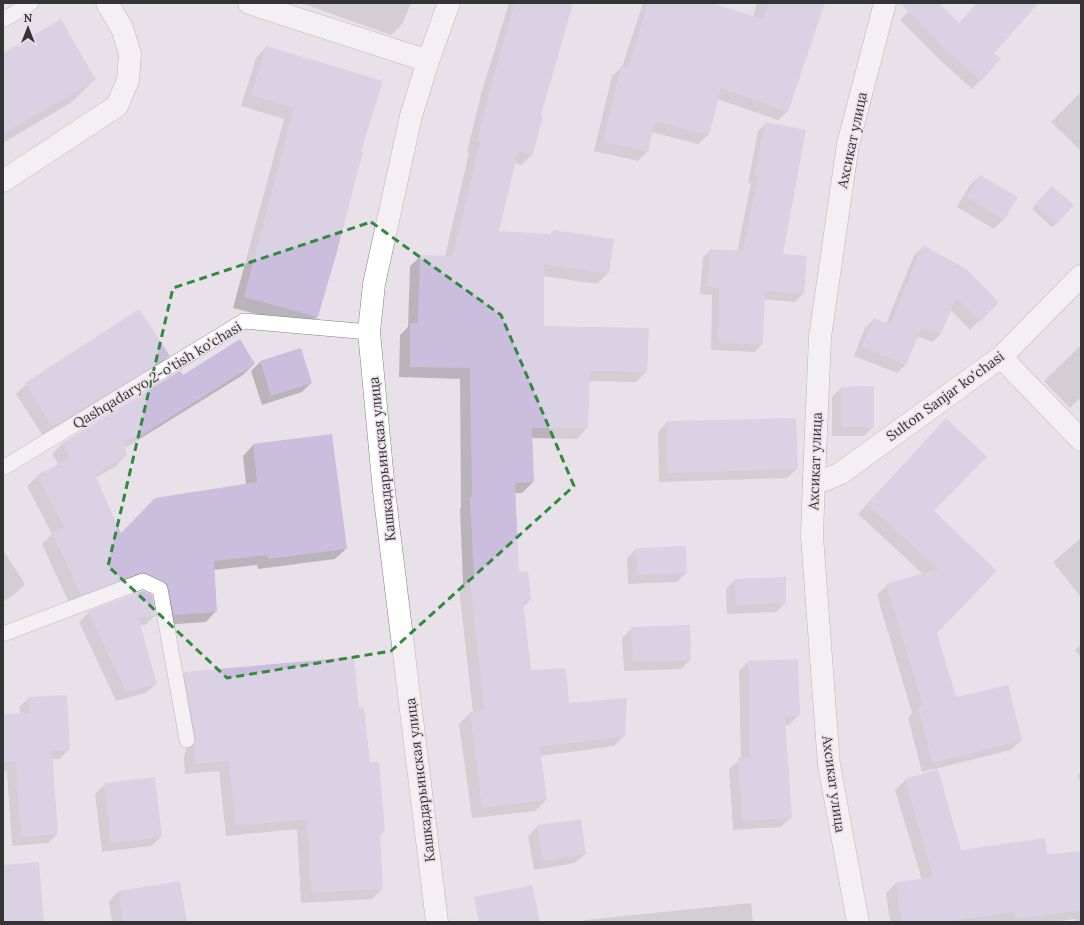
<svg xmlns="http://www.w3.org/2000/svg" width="1084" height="925" viewBox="0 0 1084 925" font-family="Lora,serif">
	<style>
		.shadow { fill: #0003 }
		.building { fill: #cabddd }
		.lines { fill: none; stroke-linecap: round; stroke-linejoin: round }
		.service-casing { stroke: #877f87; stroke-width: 16 }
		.minor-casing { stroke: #877f87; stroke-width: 23 }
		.service { stroke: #fff; stroke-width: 15 }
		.minor { stroke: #fff; stroke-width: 22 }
		.marked { fill: none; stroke: #318b3c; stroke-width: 3; stroke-dasharray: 8 5; stroke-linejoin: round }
		.labels { text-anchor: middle; stroke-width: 3; stroke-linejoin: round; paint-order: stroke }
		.street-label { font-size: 14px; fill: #363336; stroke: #e9e1e9 }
	</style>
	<rect width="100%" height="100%" fill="#e9e1e9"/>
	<!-- shadow -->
	<g class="shadow">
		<polygon points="301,3 411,3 403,23 391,35"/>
		<polygon points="509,3 573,3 540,116 532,155 521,165 514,163 498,232 549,235 553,231 608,273 597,284 543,276 543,327 646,372 636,382 588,381 587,428 577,439 531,438 533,482 522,493 514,493 518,573 530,600 523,607 531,671 568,704 624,736 614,746 540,756 546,800 535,811 472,818 459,724 470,713 473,713 459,588 463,583 460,509 461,507 460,379 399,377 400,335 408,327 410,266 421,256 445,256 469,153 467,152 481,94"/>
		<polygon points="643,3 709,3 753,17 757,3 818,3 788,111 778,120 717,99 708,135 698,144 652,132 647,152 638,161 594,151 612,76 622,67"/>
		<polygon points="917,3 937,3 959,24 977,3 1038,3 993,53 980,80 972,89 940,60 900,20"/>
		<polygon points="266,47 360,152 317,317 306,327 233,308 284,119 241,106 256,58"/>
		<polygon points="3,54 95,79 72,102 3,143"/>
		<polygon points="1081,92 1081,151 1051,122"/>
		<polygon points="765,124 782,255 803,294 795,302 763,299 762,344 755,352 711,350 712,295 700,294 703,257 711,250 737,252 751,183 748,183 758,131"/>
		<polygon points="980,176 1017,198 1003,220 994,229 957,207 970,185"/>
		<polygon points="1048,191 1057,223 1052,227 1032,209"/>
		<polygon points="923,247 998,302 970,330 950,309 941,334 932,342 917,336 905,365 897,373 854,356 865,328 874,319 886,324 914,255"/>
		<polygon points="1081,345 1081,397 1070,408 1044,381"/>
		<polygon points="169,356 159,365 43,436 16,394 26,384"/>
		<polygon points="261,361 311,383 302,392 262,405 251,371"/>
		<polygon points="254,364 243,375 130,445 125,447 126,455 116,466 95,478 121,535 246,485 243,456 253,445 331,436 346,549 335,559 258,569 257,565 214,570 216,611 206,622 163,625 157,594 133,582 70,605 42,544 52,534 27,486 38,476 59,465 52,454 62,444 179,372 182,376"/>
		<polygon points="873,387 873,427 864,436 832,436 832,397 841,388"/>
		<polygon points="667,422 797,469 787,478 659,482 658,432"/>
		<polygon points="936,430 933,511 996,571 936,632 956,698 1021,740 1011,750 922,772 908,718 912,713 877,595 887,585 923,574 858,514"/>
		<polygon points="1081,538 1081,597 1053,562"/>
		<polygon points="636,549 686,573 677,582 628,584 627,558"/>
		<polygon points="3,550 25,584 15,594 3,602"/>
		<polygon points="735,580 785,603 776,612 727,614 726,589"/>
		<polygon points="89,612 155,616 145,625 140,625 156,684 146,693 116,701 79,622"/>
		<polygon points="632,628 690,660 681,669 624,671 622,638"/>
		<polygon points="1081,644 1081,657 1075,650"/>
		<polygon points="797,660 799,715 789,725 785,725 791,817 781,827 733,830 729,769 741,759 739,671 748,662"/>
		<polygon points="185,673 358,709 384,831 379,836 382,889 372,899 301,903 297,829 226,836 219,771 185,774 184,757 186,750 174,684"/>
		<polygon points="29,698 69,749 60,759 52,759 57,834 48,843 12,846 7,771 3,771 3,715 20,714 19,707"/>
		<polygon points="937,771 961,851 1046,856 1081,852 1081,922 1075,922 1075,919 1055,922 890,922 886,893 896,883 922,880 895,790 905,780"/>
		<polygon points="1081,772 1081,785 1078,775"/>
		<polygon points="105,784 161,837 151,846 102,852 95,794"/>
		<polygon points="538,826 585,854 575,863 534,870 528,836"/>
		<polygon points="118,892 184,922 112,922 109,901"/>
		<polygon points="751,903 753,922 583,922 585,920"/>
	</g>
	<!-- building -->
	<g class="building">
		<polygon points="515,3 573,3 541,115 543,115 533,155 518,151 499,231 552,234 553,230 614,239 609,274 544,264 544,326 649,328 647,372 590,371 588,428 532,428 534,482 515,483 519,572 528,571 531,600 523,601 531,670 566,668 569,703 627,698 625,736 540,747 547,800 482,808 470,712 485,711 469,576 474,576 470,497 472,497 470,368 410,367 410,323 418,323 420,255 453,256 480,142 477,141 492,82"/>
		<polygon points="648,3 712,3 763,19 769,3 825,3 788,112 721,88 709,135 655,121 648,152 603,142 621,66 628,68"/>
		<polygon points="900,3 939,3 959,23 977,3 1039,3 994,53 1001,59 981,81 948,52"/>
		<polygon points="61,19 96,80 3,134 3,53"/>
		<polygon points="266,46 383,81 361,151 363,152 336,255 318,317 244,297 294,108 251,95"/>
		<polygon points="765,122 806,130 783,254 807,256 804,294 765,291 763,344 718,343 719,288 707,287 710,249 743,251 758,176 755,175"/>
		<polygon points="980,175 1018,197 1004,220 966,197"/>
		<polygon points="1052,186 1074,205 1057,224 1035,204"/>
		<polygon points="923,245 966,269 999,302 980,322 956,298 941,334 922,327 906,365 862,347 874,318 890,325"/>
		<polygon points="139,309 170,356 52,427 25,383"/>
		<polygon points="240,339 255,364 142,435 124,441 127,455 95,475 121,533 155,498 257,482 253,444 332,434 347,549 268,559 267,555 214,561 217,612 174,615 167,584 144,572 81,595 52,533 64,527 37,475 71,458 62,443 180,371 183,375"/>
		<polygon points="301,348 312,383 271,396 260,361"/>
		<polygon points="874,386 874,427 841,427 841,387"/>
		<polygon points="796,418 798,469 668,473 667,421"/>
		<polygon points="946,418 987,457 934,511 997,571 937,633 956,697 1008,685 1022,740 932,763 918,707 923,706 886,584 938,569 867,504"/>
		<polygon points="686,546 687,573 637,575 636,548"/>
		<polygon points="786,577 786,603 736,605 735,579"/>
		<polygon points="143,591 152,595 156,616 138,617 157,684 126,692 88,611"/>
		<polygon points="690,625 691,660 633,662 631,627"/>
		<polygon points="354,657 359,708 364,707 370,762 379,762 385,831 380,832 383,889 311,893 307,819 236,826 229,761 196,764 194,745 196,738 184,672"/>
		<polygon points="798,659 800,716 785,716 792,818 742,821 738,758 750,758 748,661"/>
		<polygon points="67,695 70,750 52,751 58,834 21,837 16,762 3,762 3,714 29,713 28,697"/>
		<polygon points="938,769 961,850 1045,838 1047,854 1081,851 1081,910 1015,919 1014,912 947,922 901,922 896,882 933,877 905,779"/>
		<polygon points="155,777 162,837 111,843 104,783"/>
		<polygon points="581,819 586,854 543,861 537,825"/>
		<polygon points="39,862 44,922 3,922 3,865"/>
		<polygon points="180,881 187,922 123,922 118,891"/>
		<polygon points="532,885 540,922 479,922 474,897"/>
	</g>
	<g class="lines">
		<!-- service casing -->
		<g class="service-casing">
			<g id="service">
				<polyline points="3,20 31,3"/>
				<polyline points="3,468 244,321 369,332"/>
				<polyline points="3,634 143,581 160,589 187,740"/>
			</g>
		</g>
		<!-- minor casing -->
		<g class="minor-casing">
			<g id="minor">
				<polyline points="249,3 428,61"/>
				<polyline points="3,181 117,106 128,80 130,54 122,28 107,3"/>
				<polyline points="1001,357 1081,440"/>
				<polyline points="814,479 825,480 841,473 1001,357 1081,276"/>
				<polyline points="437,922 384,491 369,332 374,284 411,116 428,61 449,3"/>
				<polyline points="858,922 829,765 812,536 814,479 820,337 848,144 885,3"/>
			</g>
		</g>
		<!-- service -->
		<use href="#service" class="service"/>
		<!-- minor -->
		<use href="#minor" class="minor"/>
	</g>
	<!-- marked area -->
	<path d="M0 0H1084V925H0ZM371,222l130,93 73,171 -183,165 -164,27 -119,-112 65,-278z" fill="#e9e1e9" fill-opacity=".55" fill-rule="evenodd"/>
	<path class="marked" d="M371,222l130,93 73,171 -183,165 -164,27 -119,-112 65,-278z"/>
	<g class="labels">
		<!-- street labels -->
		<g class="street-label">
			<text transform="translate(852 140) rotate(-78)" y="5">Ахсикат улица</text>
			<text transform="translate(157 375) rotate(-31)" y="5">Qashqadaryo 2-o'tish ko'chasi</text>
			<text transform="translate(945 396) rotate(-36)" y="5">Sulton Sanjar ko'chasi</text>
			<text transform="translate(382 459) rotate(-96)" y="5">Кашкадарьинская улица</text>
			<text transform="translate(815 461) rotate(-88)" y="5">Ахсикат улица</text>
			<text transform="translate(420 780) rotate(-97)" y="5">Кашкадарьинская улица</text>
			<text transform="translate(834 784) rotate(82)" y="5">Ахсикат улица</text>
		</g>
	</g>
	<!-- border -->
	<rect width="1084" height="925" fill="none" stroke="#363336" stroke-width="8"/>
	<!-- north arrow -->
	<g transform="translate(28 28)" stroke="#e9e1e9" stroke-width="3" paint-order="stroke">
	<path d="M0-3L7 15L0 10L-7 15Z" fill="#363336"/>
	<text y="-6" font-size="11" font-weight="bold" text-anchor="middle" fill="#363336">N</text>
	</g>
</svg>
